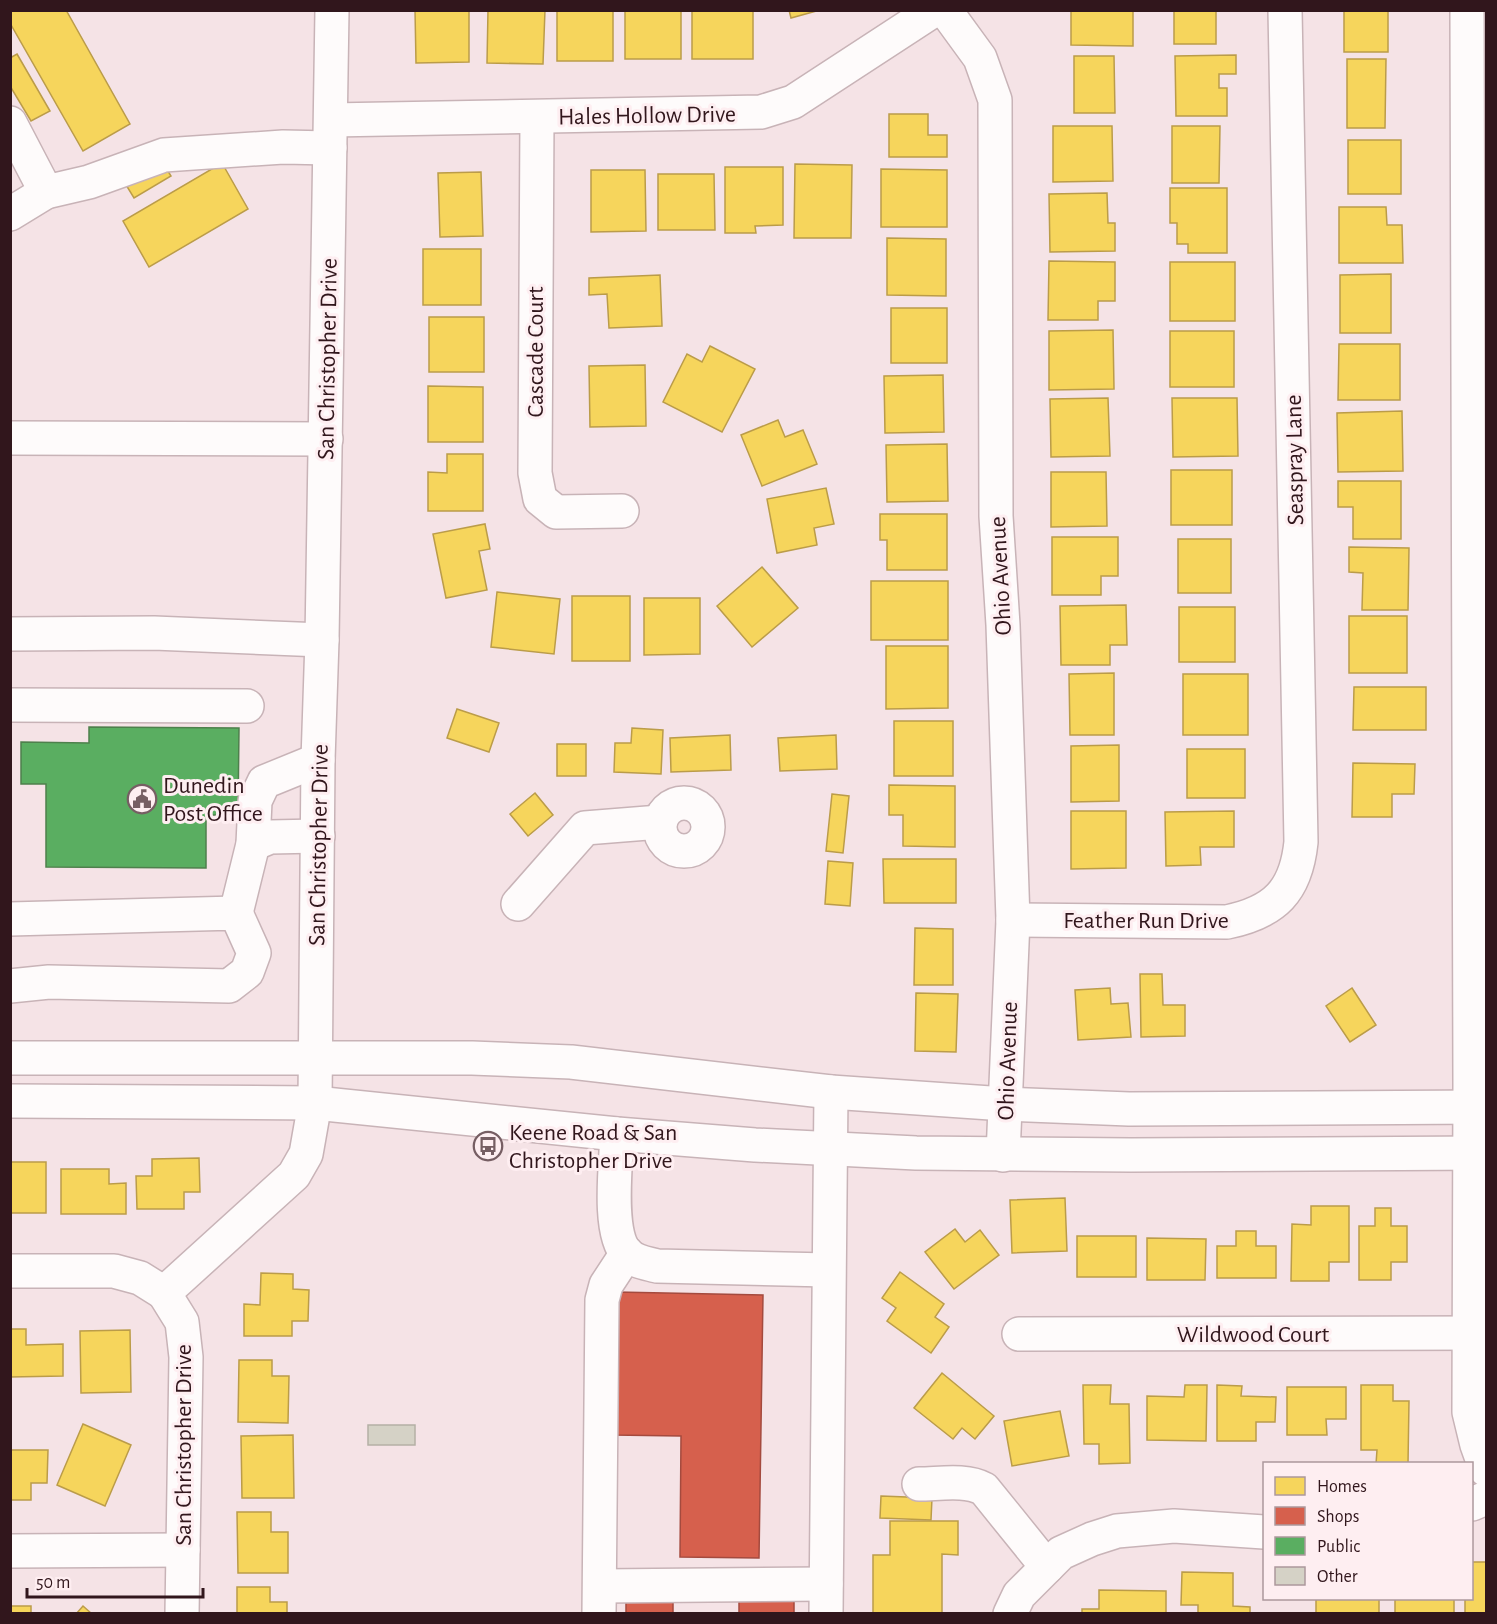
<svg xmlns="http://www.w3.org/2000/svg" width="1497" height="1624" viewBox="0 0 1497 1624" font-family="'Alegreya Sans',sans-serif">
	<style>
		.homes { fill: #f6d55c; stroke: #bb9c49; stroke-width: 1.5 }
		.shops { fill: #d6604d; stroke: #a44a3e; stroke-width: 1.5 }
		.public { fill: #5aae61; stroke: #4e804c; stroke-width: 1.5 }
		.building { fill: #d5d2c6; stroke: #b4b0a5; stroke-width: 1.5 }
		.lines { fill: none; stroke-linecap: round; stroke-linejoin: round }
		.minor-casing { stroke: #c8b3b7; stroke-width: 36 }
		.major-casing { stroke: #c8b3b7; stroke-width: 36 }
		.minor { stroke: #fefbfb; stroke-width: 33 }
		.major { stroke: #fefbfb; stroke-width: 33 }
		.labels { text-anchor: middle; stroke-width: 6; stroke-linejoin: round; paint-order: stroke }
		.street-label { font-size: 24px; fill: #31161c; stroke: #feeef1 }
		.poi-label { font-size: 24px; fill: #31161c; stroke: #feeef1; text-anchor: start }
	</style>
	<rect width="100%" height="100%" fill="#f5e3e6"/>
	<!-- homes -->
	<g class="homes">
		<polygon points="10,10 66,10 130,124 83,151 10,23"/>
		<polygon points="415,10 469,10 469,62 416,63"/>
		<polygon points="488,10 545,10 543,64 487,63"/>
		<rect x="557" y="10" width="56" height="51"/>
		<rect x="625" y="10" width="56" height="49"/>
		<rect x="692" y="10" width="61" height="49"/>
		<polygon points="789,10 820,10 791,18"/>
		<polygon points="1071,10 1133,10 1133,46 1071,45"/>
		<rect x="1174" y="10" width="42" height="34"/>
		<rect x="1344" y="10" width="44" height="42"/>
		<polygon points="17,54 50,111 31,121 10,86 10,58"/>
		<polygon points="1236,55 1236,74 1219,74 1219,88 1227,88 1227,116 1176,116 1175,56"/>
		<polygon points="1074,56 1114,56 1115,113 1074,113"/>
		<polygon points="1347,59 1386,59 1385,128 1347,128"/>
		<polygon points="889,114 928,114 928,135 947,135 947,157 889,157"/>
		<polygon points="1053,126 1112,126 1113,181 1053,182"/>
		<polygon points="1172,126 1220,126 1219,183 1172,183"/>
		<rect x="1348" y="140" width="53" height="54"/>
		<polygon points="160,158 171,176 134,198 123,180"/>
		<polygon points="222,163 248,209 149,267 123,221"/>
		<polygon points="795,164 852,165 851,238 794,238"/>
		<polygon points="725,167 783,167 783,225 755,226 756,233 725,233"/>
		<polygon points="881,169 947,170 947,227 881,227"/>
		<polygon points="591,170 645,170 646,231 591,232"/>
		<polygon points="481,172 483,236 440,237 438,173"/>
		<polygon points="658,174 714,174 715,230 658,230"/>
		<polygon points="1170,188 1227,188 1227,253 1188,253 1188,244 1177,244 1177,223 1170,223"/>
		<polygon points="1107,193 1108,223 1115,223 1115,251 1050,252 1049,194"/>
		<polygon points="1339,207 1386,207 1387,225 1402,225 1403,263 1339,263"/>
		<polygon points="887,238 946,239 946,296 887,295"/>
		<rect x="423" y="249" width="58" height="56"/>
		<polygon points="1049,261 1115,262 1115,301 1098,301 1098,320 1048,320"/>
		<rect x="1170" y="262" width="65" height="59"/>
		<polygon points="1391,274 1391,333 1340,333 1340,275"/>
		<polygon points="660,275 662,326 609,328 607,294 589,295 589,278"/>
		<rect x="891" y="308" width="56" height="55"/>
		<rect x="429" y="317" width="55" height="55"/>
		<polygon points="1113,330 1114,389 1049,390 1049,331"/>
		<rect x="1170" y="331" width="64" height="56"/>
		<polygon points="1339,344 1400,344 1400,400 1338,400"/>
		<polygon points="710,346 755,369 722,432 663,402 687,354 702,362"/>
		<polygon points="645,365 646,426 590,427 589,366"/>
		<polygon points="943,375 944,432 885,433 884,376"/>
		<polygon points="428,386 483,387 483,442 428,442"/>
		<polygon points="1108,398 1110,456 1051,457 1050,399"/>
		<polygon points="1172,398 1237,398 1238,456 1173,457"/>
		<polygon points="1402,411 1403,471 1338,472 1337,413"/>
		<polygon points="778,420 785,437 803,430 817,464 762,486 741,435"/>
		<polygon points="947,444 948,501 887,502 886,445"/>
		<polygon points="447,454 483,454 483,511 428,511 428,472 447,473"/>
		<rect x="1171" y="470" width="61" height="55"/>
		<polygon points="1051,472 1106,472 1107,526 1051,527"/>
		<polygon points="1338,481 1401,481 1401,539 1353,539 1353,507 1338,507"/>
		<polygon points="826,488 834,524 814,528 817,545 777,553 767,499"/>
		<polygon points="880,514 947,514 947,570 887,570 887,540 880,540"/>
		<polygon points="485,524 490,549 479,551 487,590 446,598 433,534"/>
		<polygon points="1052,537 1118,537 1118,576 1101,576 1101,595 1052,595"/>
		<rect x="1178" y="539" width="53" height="54"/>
		<polygon points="1349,547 1409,548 1408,610 1362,610 1363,573 1349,572"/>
		<polygon points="762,567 798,608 752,647 717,606"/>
		<rect x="871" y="581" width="77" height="59"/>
		<polygon points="497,592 560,599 554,654 491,647"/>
		<rect x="572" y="596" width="58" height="65"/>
		<polygon points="644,598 700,598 700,654 644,655"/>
		<polygon points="1126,605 1127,645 1110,645 1110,665 1061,665 1060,606"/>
		<rect x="1179" y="607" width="56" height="55"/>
		<rect x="1349" y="616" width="58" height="57"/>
		<polygon points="886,646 948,646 948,708 886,709"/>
		<polygon points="1114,673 1114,735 1070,735 1069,674"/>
		<rect x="1183" y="674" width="65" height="61"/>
		<polygon points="1354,687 1426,687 1426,730 1353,730"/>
		<polygon points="457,709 499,723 489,752 447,738"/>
		<rect x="894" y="721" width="59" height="55"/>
		<polygon points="632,728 663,730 661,774 614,772 615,743 631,743"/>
		<polygon points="730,735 731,770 671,772 670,738"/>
		<polygon points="836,735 837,769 780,771 778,738"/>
		<rect x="557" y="744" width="29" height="32"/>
		<polygon points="1119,745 1119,801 1071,802 1071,746"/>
		<rect x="1187" y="749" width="58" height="49"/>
		<polygon points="1353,763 1415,764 1414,794 1392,794 1392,817 1352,817"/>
		<polygon points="889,785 955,786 955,847 903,846 903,815 889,815"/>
		<polygon points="535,793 553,815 528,836 510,814"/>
		<polygon points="832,794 849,796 843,853 826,851"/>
		<polygon points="1071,811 1126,811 1126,868 1071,869"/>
		<polygon points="1234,811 1234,847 1200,847 1201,865 1166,866 1165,812"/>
		<polygon points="883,859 956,859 956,903 884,903"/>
		<polygon points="828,861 853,863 850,906 825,904"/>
		<polygon points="915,928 953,929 953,985 914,985"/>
		<polygon points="1140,974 1162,974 1163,1005 1185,1005 1185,1036 1141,1037"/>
		<polygon points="1110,988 1111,1004 1128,1003 1131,1037 1078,1040 1075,990"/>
		<polygon points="1352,988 1376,1025 1350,1042 1326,1006"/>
		<polygon points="916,993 958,994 956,1052 915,1051"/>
		<polygon points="199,1158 200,1192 184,1192 184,1209 137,1209 136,1176 152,1176 152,1159"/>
		<rect x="10" y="1162" width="36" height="51"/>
		<polygon points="61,1169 109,1169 109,1184 126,1183 126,1214 61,1214"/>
		<polygon points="1065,1198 1067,1251 1012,1253 1010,1200"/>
		<polygon points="1311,1206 1349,1206 1349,1262 1329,1262 1329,1281 1291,1281 1292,1224 1311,1225"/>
		<polygon points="1375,1208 1391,1208 1391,1226 1407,1226 1407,1262 1391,1262 1391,1280 1359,1280 1359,1226 1375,1226"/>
		<polygon points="955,1229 965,1242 980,1230 999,1255 954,1289 925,1252"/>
		<polygon points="1236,1231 1256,1231 1256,1246 1276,1246 1276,1278 1217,1278 1217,1246 1236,1246"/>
		<rect x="1077" y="1236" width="59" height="41"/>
		<polygon points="1147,1238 1206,1239 1205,1280 1147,1280"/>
		<polygon points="900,1272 944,1304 935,1317 949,1327 931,1353 887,1321 896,1308 882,1298"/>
		<polygon points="261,1273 293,1274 293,1289 309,1290 308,1321 292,1321 292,1336 244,1336 244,1304 260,1305"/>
		<polygon points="10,1329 26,1329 26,1345 63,1344 63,1376 10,1377"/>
		<polygon points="130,1330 131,1392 81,1393 80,1331"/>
		<polygon points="239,1360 272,1360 272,1376 289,1376 288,1423 238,1422"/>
		<polygon points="942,1373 994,1416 975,1439 962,1428 953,1439 914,1408"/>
		<polygon points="1083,1385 1111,1385 1110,1404 1129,1404 1130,1463 1099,1464 1099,1444 1084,1444"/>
		<polygon points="1185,1385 1207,1385 1206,1441 1147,1440 1147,1396 1184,1397"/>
		<polygon points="1217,1385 1242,1386 1241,1396 1276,1397 1275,1422 1256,1422 1256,1441 1217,1441"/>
		<polygon points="1361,1385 1393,1385 1393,1401 1409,1401 1408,1464 1376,1464 1377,1450 1361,1450"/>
		<polygon points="1287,1387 1346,1387 1346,1419 1326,1419 1327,1435 1287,1435"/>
		<polygon points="1060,1411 1069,1456 1012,1466 1004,1421"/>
		<polygon points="83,1424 131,1445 105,1506 57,1485"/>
		<polygon points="293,1435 294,1498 242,1498 241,1436"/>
		<polygon points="10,1450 48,1450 47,1483 31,1483 31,1500 10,1500"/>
		<polygon points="881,1496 932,1498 931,1520 880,1518"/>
		<polygon points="237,1512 271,1512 271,1532 288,1532 288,1573 238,1573"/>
		<polygon points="890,1521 958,1521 958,1555 942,1554 942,1614 873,1614 873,1555 890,1555"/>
		<polygon points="1472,1562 1486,1562 1486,1614 1465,1614 1465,1598 1472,1598"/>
		<polygon points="1182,1572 1233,1573 1233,1606 1250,1607 1250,1614 1198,1614 1198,1605 1181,1605"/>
		<polygon points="237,1587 270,1587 270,1602 287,1602 287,1614 237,1614"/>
		<polygon points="1099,1590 1166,1591 1166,1614 1082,1614 1082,1609 1099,1609"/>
		<rect x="1316" y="1598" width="63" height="16"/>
		<rect x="1395" y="1598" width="59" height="16"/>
		<rect x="10" y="1606" width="21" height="8"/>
		<polygon points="83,1606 92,1614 76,1614"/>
	</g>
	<!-- shops -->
	<g class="shops">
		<polygon points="616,1292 763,1295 759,1558 680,1557 681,1436 613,1435"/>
		<rect x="626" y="1596" width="47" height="18"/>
		<rect x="739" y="1601" width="55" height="13"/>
	</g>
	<!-- public -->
	<polygon class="public" points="89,727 239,728 238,815 206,815 206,868 46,867 46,784 21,784 21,742 89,743"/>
	<!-- building -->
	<rect class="building" x="368" y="1425" width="47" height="20"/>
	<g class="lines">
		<!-- minor casing -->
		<g class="minor-casing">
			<g id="minor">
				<polyline points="945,10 980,58 995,100 996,516 1003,625 1013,920 1003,1155"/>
				<polyline points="1467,10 1470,1084 1469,1412 1477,1445 1486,1470"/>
				<polyline points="537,117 535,473 540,499 556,512 622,511"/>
				<polyline points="331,120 761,112 793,102 934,10"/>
				<polyline points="10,123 46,192"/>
				<polyline points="10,214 46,192 89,182 164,155 283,147 330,148"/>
				<polyline points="10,438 326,439"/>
				<polyline points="10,634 154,633 322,640"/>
				<polyline points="10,705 247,706"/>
				<circle cx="684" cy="827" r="24"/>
				<polyline points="253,844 270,837 318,836"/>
				<polyline points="518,904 585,828 660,822"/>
				<polyline points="236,913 253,844 255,801 264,782 318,760"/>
				<polyline points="10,919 236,913 254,953 247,972 229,986 49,982 10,986"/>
				<path d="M1013,920l214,2c48,-10 69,-31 74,-80l-16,-832"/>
				<path d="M617,1134c-1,29 -10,99 10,120 8,8 19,9 30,12l171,4"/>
				<polyline points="10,1271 114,1271 140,1278 164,1293"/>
				<polyline points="1019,1334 1486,1333"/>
				<path d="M919,1484c20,0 47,-5 65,5l63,78"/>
				<polyline points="1472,1504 1486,1498"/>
				<polyline points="10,1551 183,1550"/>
				<polyline points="601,1586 826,1584"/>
				<polyline points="182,1614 186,1357 182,1322 164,1293 294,1175 306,1154 315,1103 318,760 322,640 332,10"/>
				<polyline points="599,1614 602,1300 606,1285 627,1253"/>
				<polyline points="826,1614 831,1092"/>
				<polyline points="1010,1614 1019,1595 1061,1553 1092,1539 1117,1531 1174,1526 1264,1532"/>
			</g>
		</g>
		<!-- major casing -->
		<g class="major-casing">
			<g id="major">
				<polyline points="10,1058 472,1058 571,1062 831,1092 1005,1104 1129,1109 1486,1107"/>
				<polyline points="10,1101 315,1103 617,1134 755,1145 916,1153 1131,1155 1486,1153"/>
			</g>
		</g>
		<!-- minor -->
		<use href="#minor" class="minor"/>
		<!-- major -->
		<use href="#major" class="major"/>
	</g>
	<!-- icons -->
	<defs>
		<g id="civic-ring" transform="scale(1.5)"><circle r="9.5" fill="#feeef1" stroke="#765e63" stroke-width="1.5"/><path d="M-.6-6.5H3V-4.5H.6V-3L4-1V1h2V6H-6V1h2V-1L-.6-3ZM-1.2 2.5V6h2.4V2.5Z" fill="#765e63"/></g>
		<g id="bus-ring" transform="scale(1.5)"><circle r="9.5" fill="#feeef1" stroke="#765e63" stroke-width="1.5"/><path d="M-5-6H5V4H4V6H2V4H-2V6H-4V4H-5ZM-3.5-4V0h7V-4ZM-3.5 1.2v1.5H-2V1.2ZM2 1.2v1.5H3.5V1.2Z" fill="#765e63"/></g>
	</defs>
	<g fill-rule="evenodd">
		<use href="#civic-ring" x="142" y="799"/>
		<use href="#bus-ring" x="488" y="1146"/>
	</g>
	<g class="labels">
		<!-- street labels -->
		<g class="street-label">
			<text transform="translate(647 115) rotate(-1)" y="8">Hales Hollow Drive</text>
			<text transform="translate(535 352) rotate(-90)" y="8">Cascade Court</text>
			<text transform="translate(327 359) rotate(-89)" y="8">San Christopher Drive</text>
			<text transform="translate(1294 460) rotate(-91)" y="8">Seaspray Lane</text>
			<text transform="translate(1000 576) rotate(-93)" y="8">Ohio Avenue</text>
			<text transform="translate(318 845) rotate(-89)" y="8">San Christopher Drive</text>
			<text x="1146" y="928">Feather Run Drive</text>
			<text transform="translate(1007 1061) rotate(-88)" y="8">Ohio Avenue</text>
			<text x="1253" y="1342">Wildwood Court</text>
			<text transform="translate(183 1445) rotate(-90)" y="8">San Christopher Drive</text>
		</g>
		<!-- poi labels -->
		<g class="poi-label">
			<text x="163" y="793">Dunedin<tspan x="163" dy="28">Post Office</tspan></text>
			<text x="509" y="1140">Keene Road &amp; San<tspan x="509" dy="28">Christopher Drive</tspan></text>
		</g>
	</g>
	<!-- border -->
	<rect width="1497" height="1624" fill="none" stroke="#31161c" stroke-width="24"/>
	<!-- legend -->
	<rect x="1263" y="1462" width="210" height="138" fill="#feeef1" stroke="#ac989c" stroke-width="1.5"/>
	<rect x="1275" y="1477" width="30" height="18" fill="#f6d55c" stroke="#ac989c" stroke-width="1.5"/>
	<text x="1317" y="1492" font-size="18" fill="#31161c">Homes</text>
	<rect x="1275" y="1507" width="30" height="18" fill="#d6604d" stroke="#ac989c" stroke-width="1.5"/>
	<text x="1317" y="1522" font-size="18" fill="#31161c">Shops</text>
	<rect x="1275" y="1537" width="30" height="18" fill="#5aae61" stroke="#ac989c" stroke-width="1.5"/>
	<text x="1317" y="1552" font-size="18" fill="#31161c">Public</text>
	<rect x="1275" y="1567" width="30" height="18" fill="#d5d2c6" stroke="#ac989c" stroke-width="1.5"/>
	<text x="1317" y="1582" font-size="18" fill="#31161c">Other</text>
	<!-- scale -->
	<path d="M27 1588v9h176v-9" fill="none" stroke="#31161c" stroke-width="3"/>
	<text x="36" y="1588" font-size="18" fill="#31161c" stroke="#feeef1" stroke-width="4.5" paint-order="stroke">50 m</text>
</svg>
